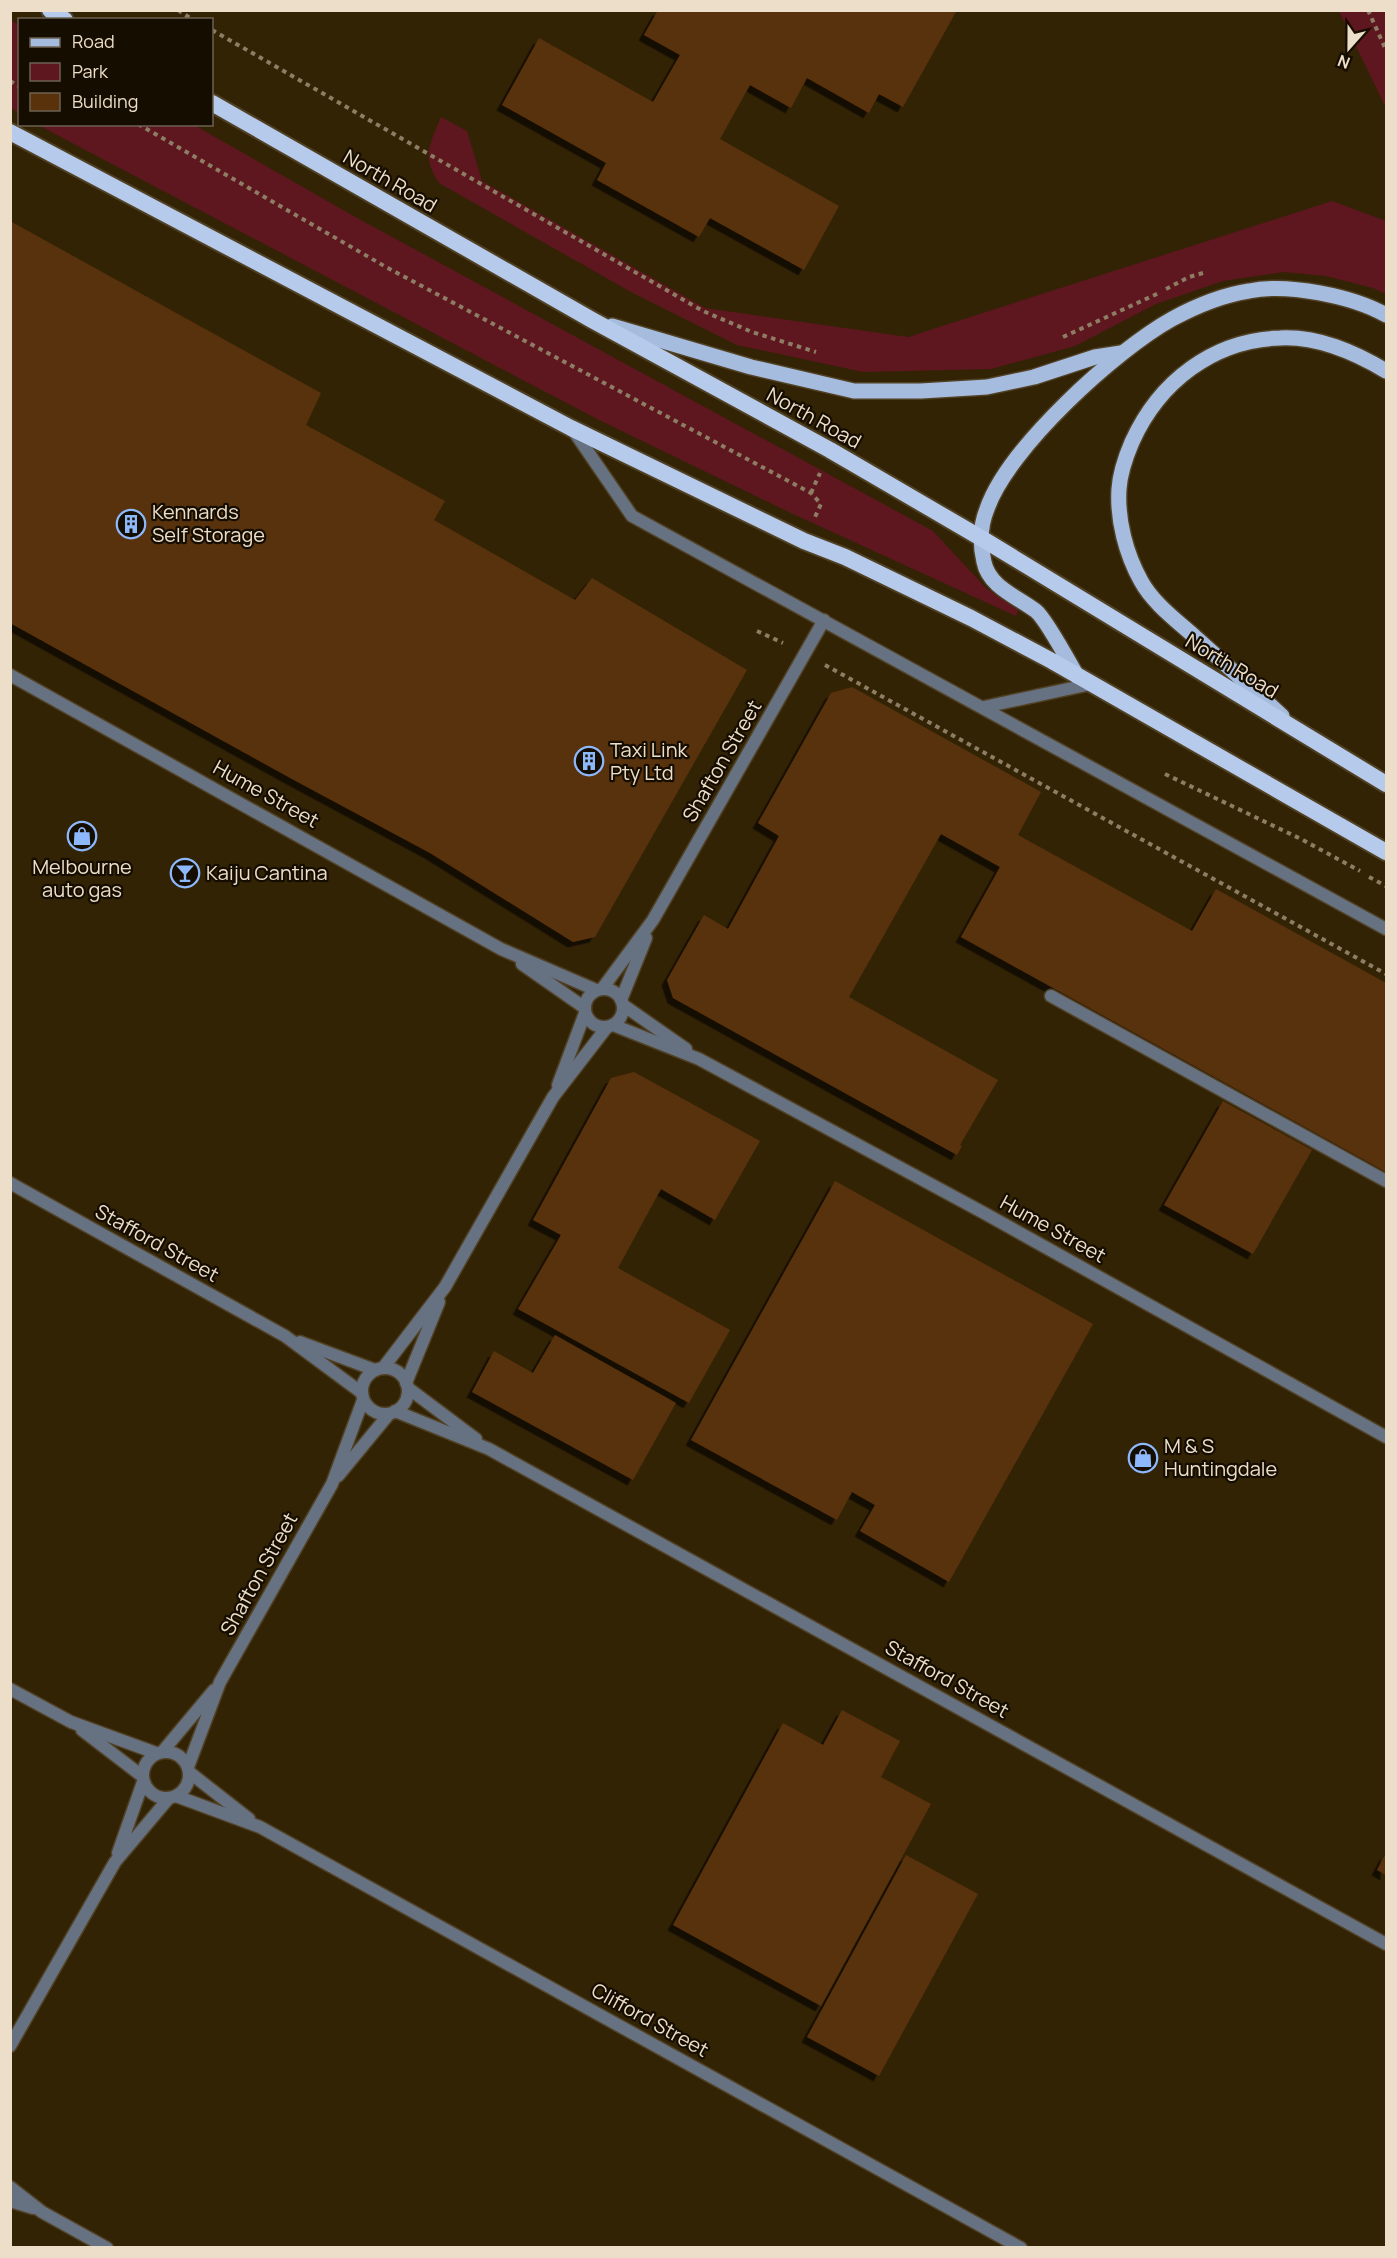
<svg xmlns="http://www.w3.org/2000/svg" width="1397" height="2258" viewBox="0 0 1397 2258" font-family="Manrope,sans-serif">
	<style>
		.green { fill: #5e161f }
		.building { fill: #59310b; filter: url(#shadow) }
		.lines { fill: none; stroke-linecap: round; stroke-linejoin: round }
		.service-casing { stroke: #514124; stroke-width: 15 }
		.minor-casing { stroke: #514124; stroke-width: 15 }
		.primary-casing { stroke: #514124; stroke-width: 18 }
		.trunk-casing { stroke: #514124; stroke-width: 20 }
		.path { stroke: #8d7d64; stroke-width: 4; stroke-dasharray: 4.5 4.5; stroke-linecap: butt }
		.service { stroke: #667181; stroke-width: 12 }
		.minor { stroke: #667181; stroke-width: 12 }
		.primary { stroke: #a6bcde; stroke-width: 15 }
		.trunk { stroke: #b6cbec; stroke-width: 16 }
		.labels { text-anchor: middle; stroke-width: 4.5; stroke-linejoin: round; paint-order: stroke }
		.street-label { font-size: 20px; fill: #ecdec9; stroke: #160d01 }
		.poi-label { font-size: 20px; fill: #ecdec9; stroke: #160d01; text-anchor: start }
	</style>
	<defs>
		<filter id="shadow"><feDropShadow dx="-5.5" dy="5.5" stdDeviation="0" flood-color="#0009"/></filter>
	</defs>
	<rect width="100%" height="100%" fill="#332305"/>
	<!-- green -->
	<g class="green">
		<polygon points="1339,11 1385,11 1386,108"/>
		<polygon points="11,20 19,25 19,113 11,108"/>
		<path d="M441,117l26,14 15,50 223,127 203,29 424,-136 54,20v73l-13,-6 -47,-12 -42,-4 -61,9 -67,23 -81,42 -84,23 -128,3 -126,-27 -106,-53 -192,-109c-18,-27 -9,-39 2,-66z"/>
		<polygon points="38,125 194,125 359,219 933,531 986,588 1018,610 1016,616 793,514 599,420"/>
	</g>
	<!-- building -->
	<g class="building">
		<polygon points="658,10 957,10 903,107 879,94 869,113 807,78 791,108 750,85 720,139 839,206 804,270 710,218 699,237 597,180 606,163 502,105 539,38 653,102 680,55 644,35"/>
		<polygon points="10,221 321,393 306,425 445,501 434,520 575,600 592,578 747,670 595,937 573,942 430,853 292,779 10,623"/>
		<polygon points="852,687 1041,792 1018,835 1192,931 1216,889 1386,983 1386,1172 961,937 1000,867 941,834 849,997 998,1080 960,1145 962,1146 957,1155 673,998 667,980 704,915 728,929 779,836 758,823 831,693"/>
		<polygon points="634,1072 760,1141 715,1220 661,1189 618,1268 730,1330 689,1403 518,1309 561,1235 533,1220 611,1078"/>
		<polygon points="1223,1101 1312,1150 1253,1254 1164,1205"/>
		<polygon points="835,1181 1093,1324 949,1582 860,1531 875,1505 852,1492 837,1520 691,1440"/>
		<polygon points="555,1335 676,1403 633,1480 472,1392 494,1351 533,1373"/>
		<polygon points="842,1710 900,1741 881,1777 931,1804 821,2006 673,1925 783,1723 823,1745"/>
		<polygon points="1386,1853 1386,1875 1377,1870"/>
		<polygon points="906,1855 978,1894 879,2076 807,2037"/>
	</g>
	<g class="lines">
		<!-- service casing -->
		<g class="service-casing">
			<polyline id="service" points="1051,996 1386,1181"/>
		</g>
		<!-- minor casing -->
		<g class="minor-casing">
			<g id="minor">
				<polyline points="573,430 632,516 1386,929"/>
				<polyline points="10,675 501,949 596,990"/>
				<polyline points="984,707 1091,684"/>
				<polyline points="522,964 585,1008"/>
				<circle cx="604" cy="1008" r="19"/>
				<polyline points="602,989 653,920 824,620"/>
				<polyline points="621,1000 646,938"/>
				<polyline points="623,1005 686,1049"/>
				<polyline points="613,1025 699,1059 984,1213 1386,1437"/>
				<polyline points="558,1085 585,1013"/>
				<polyline points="10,1183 285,1336 362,1393"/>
				<polyline points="300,1342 375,1370"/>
				<polyline points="383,1368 445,1287 553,1097 607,1027"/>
				<circle cx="385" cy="1391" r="23"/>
				<polyline points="406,1383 439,1302"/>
				<polyline points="408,1388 476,1439"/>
				<polyline points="395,1411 489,1449 1386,1944"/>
				<polyline points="338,1476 389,1414"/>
				<polyline points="10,1689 71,1722 156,1753"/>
				<polyline points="82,1730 142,1776"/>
				<polyline points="163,1751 214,1690"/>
				<circle cx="166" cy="1775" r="23"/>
				<polyline points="188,1767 220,1682 332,1484 363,1400"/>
				<polyline points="189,1772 249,1819"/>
				<polyline points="176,1796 260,1827 1021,2248"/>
				<polyline points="118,1853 143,1782"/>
				<polyline points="10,2046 115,1862 169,1798"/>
				<polyline points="10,2187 42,2212 107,2248"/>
				<polyline points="10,2201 33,2208"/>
			</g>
		</g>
		<!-- primary casing -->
		<g class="primary-casing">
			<g id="primary">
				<polyline points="612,326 751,367 854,391 921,391 987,387 1034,377 1095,357 1121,353"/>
				<path d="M1077,676c-8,-14 -31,-57 -41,-65 -18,-14 -47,-24 -52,-49 -4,-17 -4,-36 3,-53 21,-61 129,-159 185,-190 24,-13 51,-24 77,-28 39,-8 103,5 137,24"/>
				<path d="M1282,716c-29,-27 -58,-53 -88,-80 -18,-16 -41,-33 -53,-55 -15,-27 -24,-61 -22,-92 1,-16 7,-33 13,-47 27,-60 81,-102 148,-104 38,-2 74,14 106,33"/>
			</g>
		</g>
		<!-- trunk casing -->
		<g class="trunk-casing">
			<g id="trunk">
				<polyline points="50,10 65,20"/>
				<polyline points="212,103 592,320 830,450 981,538 1386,784"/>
				<polyline points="10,132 571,428 804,541 845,557 971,618 1052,661 1386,852"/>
			</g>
		</g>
		<!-- path -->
		<g class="path">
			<polyline points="178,10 193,20"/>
			<polyline points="1368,10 1386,50"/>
			<polyline points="212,30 703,311 752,332 816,352"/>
			<polyline points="10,81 20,87"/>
			<polyline points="138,124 386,267 811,493 821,504 815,517"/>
			<polyline points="1166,289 1189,277 1203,273"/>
			<polyline points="1063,337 1159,293"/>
			<polyline points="811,493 820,473"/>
			<polyline points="757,631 783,643"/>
			<polyline points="825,665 1386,974"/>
			<polyline points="1165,774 1301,839 1360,871"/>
			<polyline points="1369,877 1386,886"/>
		</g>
		<!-- service -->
		<use href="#service" class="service"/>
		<!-- minor -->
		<use href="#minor" class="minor"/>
		<!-- primary -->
		<use href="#primary" class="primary"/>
		<!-- trunk -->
		<use href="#trunk" class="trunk"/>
	</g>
	<!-- icons -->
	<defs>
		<g id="building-ring" transform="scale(1.5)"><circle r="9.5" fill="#160d01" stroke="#8db9fc" stroke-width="1.5"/><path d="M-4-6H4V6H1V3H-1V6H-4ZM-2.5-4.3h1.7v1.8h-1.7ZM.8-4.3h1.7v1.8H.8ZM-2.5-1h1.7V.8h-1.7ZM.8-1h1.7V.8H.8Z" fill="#8db9fc"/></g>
		<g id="shop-ring" transform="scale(1.5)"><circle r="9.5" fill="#160d01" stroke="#8db9fc" stroke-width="1.5"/><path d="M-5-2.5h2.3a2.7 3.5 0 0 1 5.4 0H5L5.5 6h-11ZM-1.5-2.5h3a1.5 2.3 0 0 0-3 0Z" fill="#8db9fc"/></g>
		<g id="bar-ring" transform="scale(1.5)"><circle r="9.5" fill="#160d01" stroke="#8db9fc" stroke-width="1.5"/><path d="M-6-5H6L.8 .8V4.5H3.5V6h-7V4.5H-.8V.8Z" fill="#8db9fc"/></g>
	</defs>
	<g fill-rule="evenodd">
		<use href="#building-ring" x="131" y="524"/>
		<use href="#building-ring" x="589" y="761"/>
		<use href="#shop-ring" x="82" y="836"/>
		<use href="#bar-ring" x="185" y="873"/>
		<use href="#shop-ring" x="1143" y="1458"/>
	</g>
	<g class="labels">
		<!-- street labels -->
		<g class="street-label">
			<text transform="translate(390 181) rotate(30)" y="7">North Road</text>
			<text transform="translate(814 418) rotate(29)" y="7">North Road</text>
			<text transform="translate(1232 666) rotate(31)" y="7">North Road</text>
			<text transform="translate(722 761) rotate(-60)" y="7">Shafton Street</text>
			<text transform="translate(266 794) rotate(29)" y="7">Hume Street</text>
			<text transform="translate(1053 1229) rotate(29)" y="7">Hume Street</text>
			<text transform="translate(157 1243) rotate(29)" y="7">Stafford Street</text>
			<text transform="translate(259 1574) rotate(-61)" y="7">Shafton Street</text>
			<text transform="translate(947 1679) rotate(29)" y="7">Stafford Street</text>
			<text transform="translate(650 2020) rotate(29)" y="7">Clifford Street</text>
		</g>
		<!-- poi labels -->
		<g class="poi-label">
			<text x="152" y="519">Kennards<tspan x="152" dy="23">Self Storage</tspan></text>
			<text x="610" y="757">Taxi Link<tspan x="610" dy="23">Pty Ltd</tspan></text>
			<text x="82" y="874" text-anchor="middle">Melbourne<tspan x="82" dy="23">auto gas</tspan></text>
			<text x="206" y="880">Kaiju Cantina</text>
			<text x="1164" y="1453">M &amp; S<tspan x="1164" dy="23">Huntingdale</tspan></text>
		</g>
	</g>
	<!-- border -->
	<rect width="1397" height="2258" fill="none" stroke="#ecdec9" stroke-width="24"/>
	<!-- legend -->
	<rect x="18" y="18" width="195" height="108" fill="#160d01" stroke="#6c6151" stroke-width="1.5"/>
	<rect x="30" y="38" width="30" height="9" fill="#a6bcde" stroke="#6c6151" stroke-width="1.5"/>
	<text x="72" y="48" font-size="18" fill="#ecdec9">Road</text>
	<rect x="30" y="63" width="30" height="18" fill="#5e161f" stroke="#6c6151" stroke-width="1.5"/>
	<text x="72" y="78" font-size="18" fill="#ecdec9">Park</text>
	<rect x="30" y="93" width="30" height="18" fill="#59310b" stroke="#6c6151" stroke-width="1.5"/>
	<text x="72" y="108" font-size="18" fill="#ecdec9">Building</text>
	<!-- north arrow -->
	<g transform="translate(1349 48) rotate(201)" stroke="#160d01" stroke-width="4.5" paint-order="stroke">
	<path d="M0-4.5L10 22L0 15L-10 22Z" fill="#ecdec9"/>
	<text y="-9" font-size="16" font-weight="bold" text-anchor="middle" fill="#ecdec9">N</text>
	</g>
</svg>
